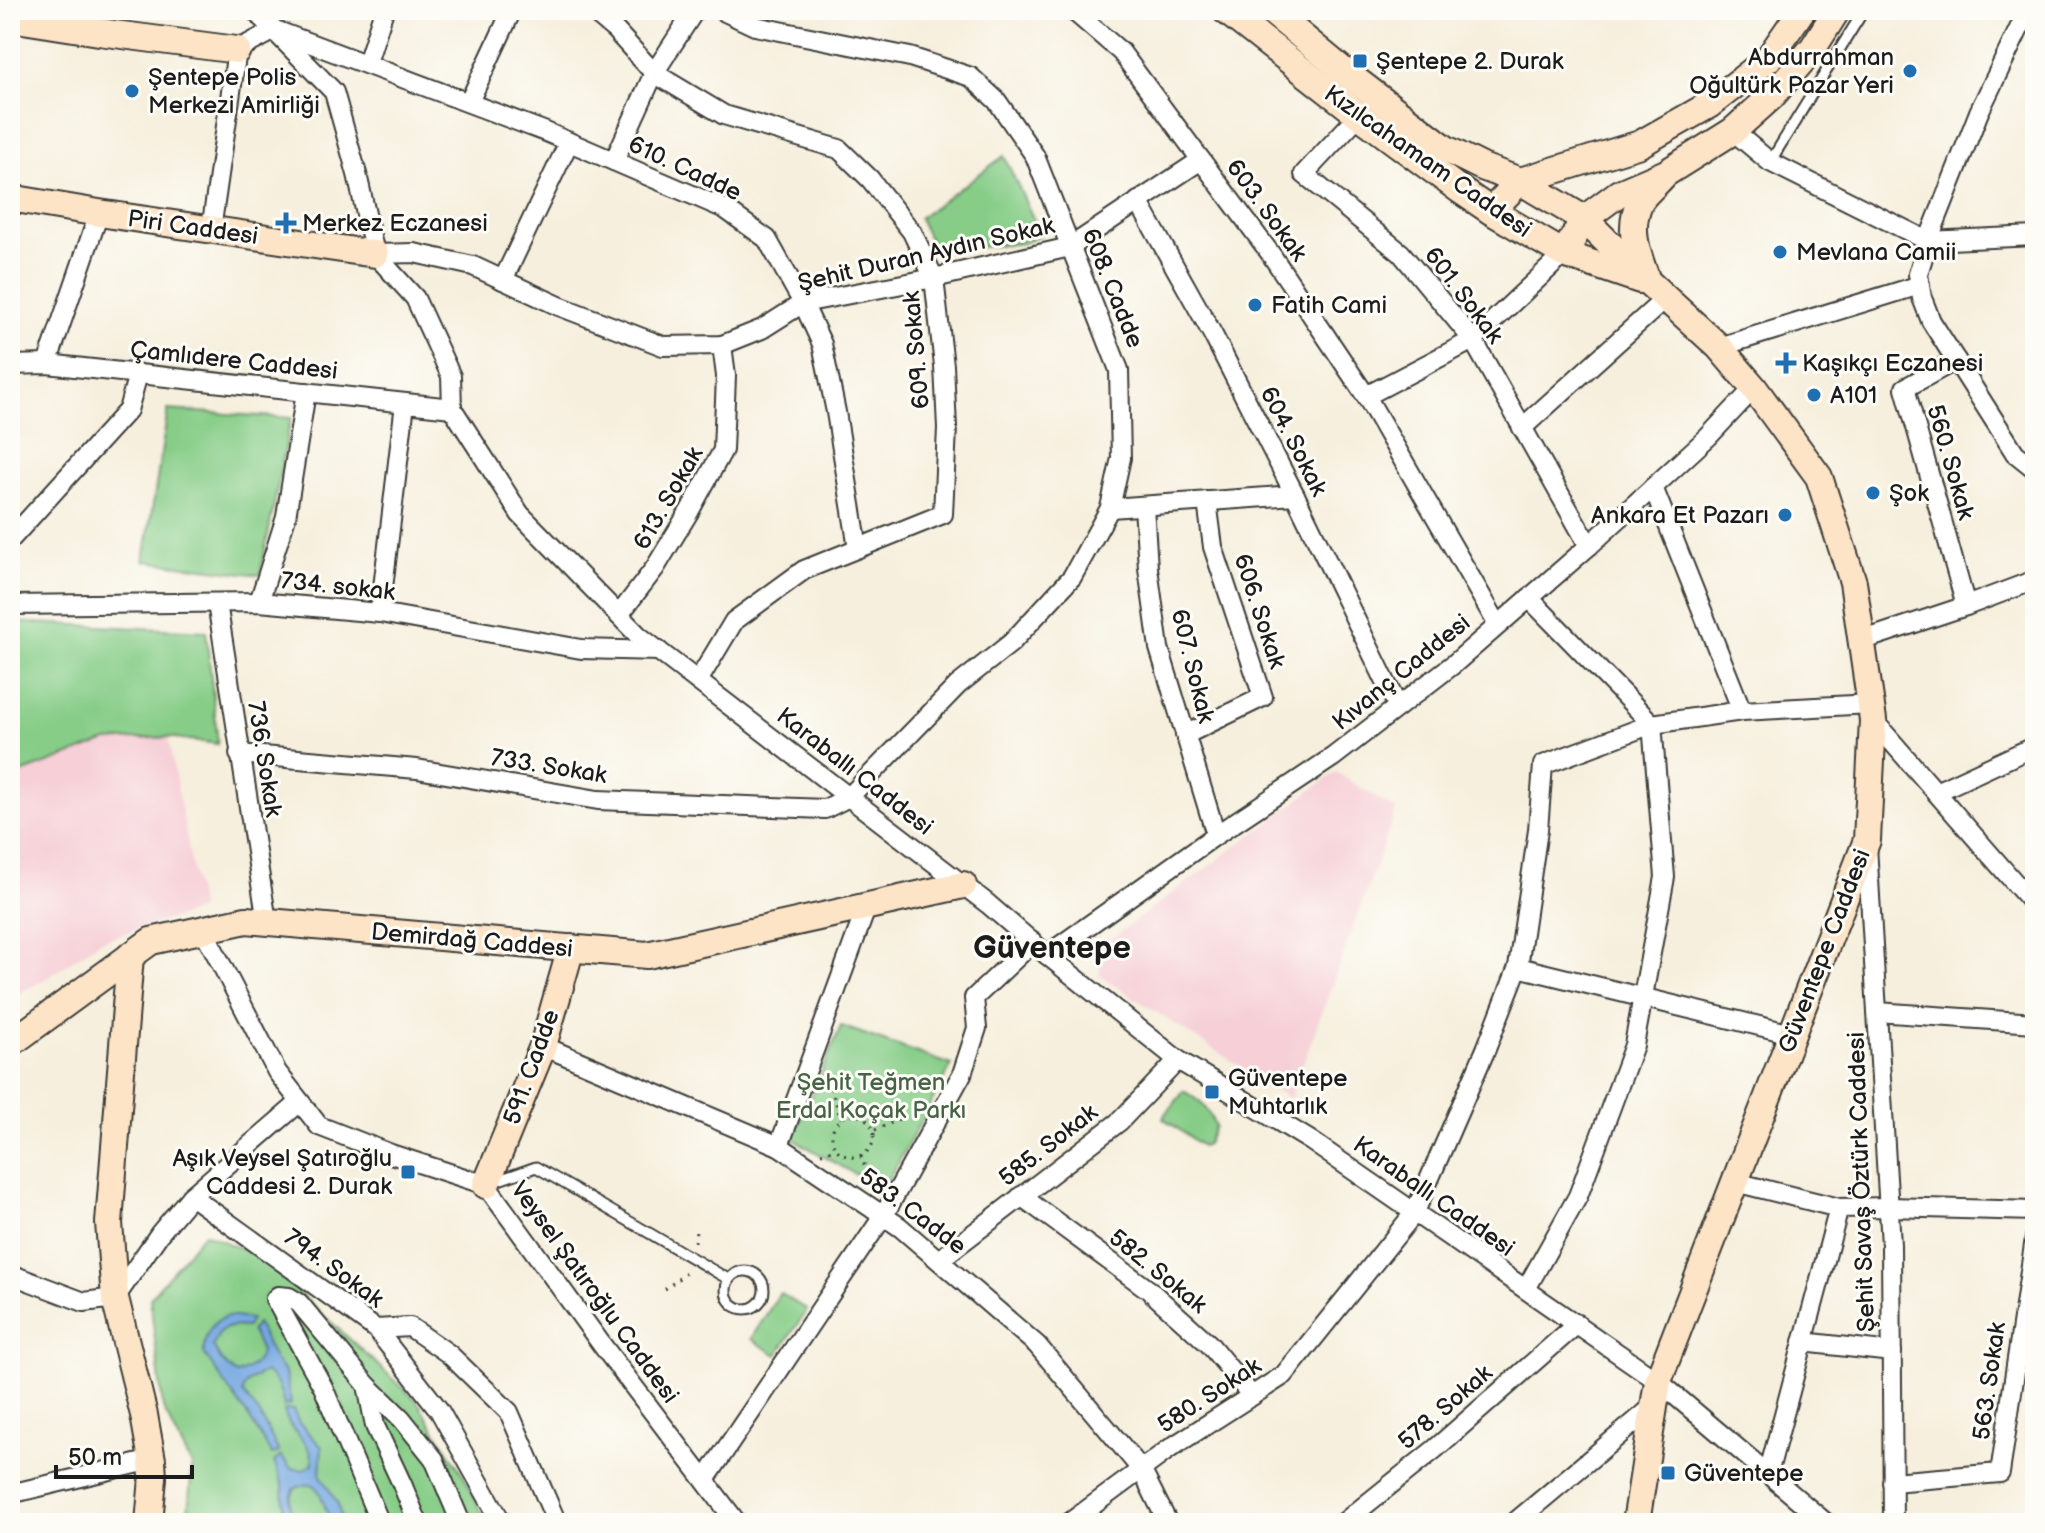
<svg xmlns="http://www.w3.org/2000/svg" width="2045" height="1533" viewBox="0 0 2045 1533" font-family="'Balsamiq Sans',sans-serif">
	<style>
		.built { fill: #f6cfd7 }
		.green { fill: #87cd88; stroke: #527452; stroke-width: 2 }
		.water { fill: #74a8e1; stroke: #48627e; stroke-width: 2 }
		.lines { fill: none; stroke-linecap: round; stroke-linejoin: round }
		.lane-casing { stroke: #3d3c39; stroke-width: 13 }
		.street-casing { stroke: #3d3c39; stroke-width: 22 }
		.secondary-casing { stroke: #3d3c39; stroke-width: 30 }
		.path { stroke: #3d3c39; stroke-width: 3; stroke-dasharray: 2 6; stroke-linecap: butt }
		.lane { stroke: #fff; stroke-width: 9 }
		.street { stroke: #fff; stroke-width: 18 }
		.secondary { stroke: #fee4c6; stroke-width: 26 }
		.poi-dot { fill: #1f6fb2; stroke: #fdfcf7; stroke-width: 3 }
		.labels { text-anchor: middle; stroke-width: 6; stroke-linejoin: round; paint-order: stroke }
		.poi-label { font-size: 24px; fill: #1c1c1c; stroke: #fdfcf7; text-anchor: start }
		.street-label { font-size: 24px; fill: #1c1c1c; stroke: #fdfcf7 }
		.park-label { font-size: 24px; fill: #476347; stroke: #fdfcf7 }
		.district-label { font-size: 32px; font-weight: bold; fill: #1c1c1c; stroke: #fdfcf7 }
	</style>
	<rect width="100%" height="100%" fill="#fdfcf7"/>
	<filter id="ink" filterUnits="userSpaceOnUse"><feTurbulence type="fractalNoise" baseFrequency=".0125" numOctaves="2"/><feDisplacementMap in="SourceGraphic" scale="16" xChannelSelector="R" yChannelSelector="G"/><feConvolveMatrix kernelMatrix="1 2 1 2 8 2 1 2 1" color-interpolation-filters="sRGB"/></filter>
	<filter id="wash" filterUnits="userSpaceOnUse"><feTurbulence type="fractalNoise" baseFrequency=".006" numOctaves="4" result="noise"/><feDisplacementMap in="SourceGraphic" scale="32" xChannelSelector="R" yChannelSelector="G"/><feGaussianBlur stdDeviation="1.8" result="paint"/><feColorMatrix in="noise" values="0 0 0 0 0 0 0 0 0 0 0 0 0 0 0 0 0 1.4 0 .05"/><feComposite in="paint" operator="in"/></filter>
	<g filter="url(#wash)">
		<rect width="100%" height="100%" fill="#f6efdd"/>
		<!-- built -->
		<g class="built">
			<polygon points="168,737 200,910 100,941 49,977 15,995 10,994 10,777 107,741"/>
			<polygon points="1336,772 1396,810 1290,1099 1099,975 1103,945"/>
		</g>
		<!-- green -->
		<g class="green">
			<polygon points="1004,156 1041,235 1023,243 935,251 919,218"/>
			<polygon points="168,410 291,418 260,575 144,561"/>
			<polygon points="10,622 206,631 218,744 168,737 107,741 10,777"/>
			<polygon points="841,1026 952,1065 883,1190 793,1139"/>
			<path d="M1184,1091c17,11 23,15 31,35l-8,18 -5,2 -39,-28z"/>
			<polygon points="204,1233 260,1257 417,1401 465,1478 487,1523 187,1523 192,1466 163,1408 150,1298"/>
			<polygon points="780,1293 807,1310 777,1355 751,1339"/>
		</g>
		<!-- water -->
		<g class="water">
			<path d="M227,1316l24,3 -4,8c-20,-2 -26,-1 -34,19 6,12 12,21 24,28 13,-5 20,-10 24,-23l-10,-21 6,-6 17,35 11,14 6,31 -7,2c-3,-14 -6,-26 -19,-34 -9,5 -22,10 -22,21l17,22 19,37 -7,3 -22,-36 -46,-65c-1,-17 7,-33 23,-38z"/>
			<path d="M284,1410h9l6,13 23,24 -2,27 18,30 4,19h-11l-11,-30 -6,-8h-10l-10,4 -4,12 3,22h-8l-2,-38 -9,-23 7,-6 9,12 13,2 10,-6c1,-22 -26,-32 -29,-54z"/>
		</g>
	</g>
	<g filter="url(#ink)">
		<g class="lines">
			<!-- lane casing -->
			<g class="lane-casing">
				<g id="lane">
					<polyline points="1770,162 1864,10"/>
					<polyline points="493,1182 536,1167 728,1279"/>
					<circle cx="745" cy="1290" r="19"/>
				</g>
			</g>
			<!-- street casing -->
			<g class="street-casing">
				<g id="street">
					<polyline points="254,10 334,92 357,174 375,254 415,298 451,376 452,408 520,514 639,636 988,904 1047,955 1178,1060 1311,1141 1658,1381 1826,1523"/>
					<polyline points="591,10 615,30 654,73 724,115 839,149 870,179 912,232 934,278 944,366 947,428 943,514 804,570 734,621 698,681"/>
					<polyline points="1070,10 1077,14 1121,52 1270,253 1366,396 1498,625"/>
					<polyline points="2028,10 1979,112 1928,241 1918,274 1922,298 1931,321 2015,453 2035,469"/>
					<polyline points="367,63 384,10"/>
					<polyline points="469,102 512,10"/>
					<polyline points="1359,115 1304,174 1401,253 1473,340 1589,546"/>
					<polyline points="1733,131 1770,162 1928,241 2035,236"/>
					<polyline points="614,161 654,73 695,10"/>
					<polyline points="1138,201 1213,335 1295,495 1398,707"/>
					<polyline points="211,230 237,50 275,30 546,132 725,209 767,239 803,303 822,344 836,412 858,548"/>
					<polyline points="375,254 414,253 473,266 559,306 663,346 722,345 762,329 803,303 934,278 1070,247 1201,160"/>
					<polyline points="503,280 569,142"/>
					<polyline points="1719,347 1920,285"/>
					<polyline points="1956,360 1905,388 1966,606"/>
					<polyline points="47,364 99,213"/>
					<polyline points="10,365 47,364 452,408"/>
					<polyline points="1366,396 1473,340 1564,254"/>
					<polyline points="1522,428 1665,299"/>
					<polyline points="1653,487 1742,711"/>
					<polyline points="1144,506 1148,568 1159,648 1216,835"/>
					<polyline points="1110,508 1295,495"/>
					<polyline points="10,540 128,410 138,374"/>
					<polyline points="259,602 286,517 306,392"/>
					<polyline points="217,603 267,922"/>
					<polyline points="10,605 259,602 380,613 581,649 659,651"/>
					<polyline points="380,613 405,403"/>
					<polyline points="619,615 655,568 689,512 723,450 726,376 722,345"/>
					<polyline points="1861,641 1966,606 2035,580"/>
					<polyline points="1873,720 2035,906"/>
					<polyline points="1185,735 1263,697 1213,547 1207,501"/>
					<polyline points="239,754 417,769 598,800 825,809 849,797 958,685 1011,643 1072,577 1110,508 1121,458 1119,370 1035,156 997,101 971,77 910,57 755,26 721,10"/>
					<polyline points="1936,792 2035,746"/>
					<polyline points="1867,846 1891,1245 1893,1523"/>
					<polyline points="203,929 277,1072 319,1126 391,1154 486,1185 602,1345 737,1523"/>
					<polyline points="1047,955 1216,835 1333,757 1455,663 1589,546 1708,437 1754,388"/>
					<polyline points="1518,967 1792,1034"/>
					<polyline points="1877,1012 2035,1023"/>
					<polyline points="543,1046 779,1146 900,1227 1037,1345 1141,1469 1168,1523"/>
					<polyline points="779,1146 867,906"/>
					<polyline points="1735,1182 1839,1208 1889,1207 2035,1211"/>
					<polyline points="191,1196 376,1329 439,1410 502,1523"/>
					<polyline points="1021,1196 1149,1290 1209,1344 1252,1396"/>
					<polyline points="939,1260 1120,1121 1178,1060"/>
					<polyline points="10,1274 84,1302 115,1298 160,1233 191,1196 300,1102"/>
					<polyline points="1526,1289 1578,1196 1634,1045 1665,877 1652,724 1529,598"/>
					<polyline points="376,1329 410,1327 449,1354 509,1412 557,1523"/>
					<polyline points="1803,1342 1892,1352"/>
					<polyline points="367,1385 375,1426 402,1484 418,1523"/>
					<polyline points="1768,1474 1839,1208"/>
					<polyline points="705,1480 884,1215 962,1074 977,1028 974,998 1033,942"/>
					<polyline points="1892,1482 2000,1473 2035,1238"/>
					<polyline points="10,1494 152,1460"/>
					<polyline points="380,1523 323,1387 275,1299 278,1296 289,1297 299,1303 367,1385 402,1419 434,1459 461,1523"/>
					<polyline points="1069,1523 1169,1449 1284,1375 1415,1212 1486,1049 1518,967 1538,830 1543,765 1652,724 1742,711 1871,704"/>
					<polyline points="1343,1523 1435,1449 1577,1324"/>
					<polyline points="1514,1523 1655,1405"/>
				</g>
			</g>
			<!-- secondary casing -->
			<g class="secondary-casing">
				<g id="secondary">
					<polyline points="1225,10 1359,115 1460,190 1491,211 1564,254 1584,219 1619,193 1666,173 1733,131 1772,96 1813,48 1837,10"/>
					<polyline points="1270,10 1340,68 1446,149 1482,167 1520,181 1584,219 1648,282 1719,347 1754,388 1819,477 1853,582 1873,720 1867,840 1658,1381 1636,1523"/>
					<polyline points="10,18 99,32 237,50"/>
					<polyline points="10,198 99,213 375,254"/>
					<polyline points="1491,211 1520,181 1640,144 1709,105 1768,59 1802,10"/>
					<polyline points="1564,254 1640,280"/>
					<path d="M1645,275c-9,-24 -17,-49 -5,-74 5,-8 15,-16 22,-24"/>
					<polyline points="130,956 109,1223 115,1298 144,1415 152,1460 153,1478 149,1523"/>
					<polyline points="10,1044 151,941 246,920 647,955 963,885"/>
					<polyline points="486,1185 543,1046 571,948"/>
				</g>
			</g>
			<!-- path -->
			<g class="path">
				<polyline points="826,1073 841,1119"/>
				<circle cx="853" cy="1136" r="21"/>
				<polyline points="875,1130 919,1111"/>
				<polyline points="821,1153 836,1149"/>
				<polyline points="861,1156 872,1186"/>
				<polyline points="695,1242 696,1230"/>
				<polyline points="665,1289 687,1272"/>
			</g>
			<!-- lane -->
			<use href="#lane" class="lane"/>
			<!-- street -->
			<use href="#street" class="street"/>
			<!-- secondary -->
			<use href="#secondary" class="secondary"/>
		</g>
	</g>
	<!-- markers -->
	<g class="poi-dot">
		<rect x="1352" y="53" width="16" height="16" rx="4"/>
		<circle cx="1910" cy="71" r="8"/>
		<circle cx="132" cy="91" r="8"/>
		<path d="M282 211h8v8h8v8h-8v8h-8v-8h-8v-8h8z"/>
		<circle cx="1780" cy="252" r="8"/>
		<circle cx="1255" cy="305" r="8"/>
		<path d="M1782 351h8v8h8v8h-8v8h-8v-8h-8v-8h8z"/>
		<circle cx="1814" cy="395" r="8"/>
		<circle cx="1873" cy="493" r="8"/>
		<circle cx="1785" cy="515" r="8"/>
		<rect x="1204" y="1084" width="16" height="16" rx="4"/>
		<rect x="400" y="1164" width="16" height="16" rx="4"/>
		<rect x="1660" y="1465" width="16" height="16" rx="4"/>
	</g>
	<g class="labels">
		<!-- poi labels -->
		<g class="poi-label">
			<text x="1894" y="65" text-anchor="end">Abdurrahman<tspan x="1894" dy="28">Oğultürk Pazar Yeri</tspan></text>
			<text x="1376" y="69">Şentepe 2. Durak</text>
			<text x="148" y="85">Şentepe Polis<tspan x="148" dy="28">Merkezi Amirliği</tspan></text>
			<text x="302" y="231">Merkez Eczanesi</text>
			<text x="1796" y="260">Mevlana Camii</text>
			<text x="1271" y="313">Fatih Cami</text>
			<text x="1802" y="371">Kaşıkçı Eczanesi</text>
			<text x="1830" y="403">A101</text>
			<text x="1889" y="501">Şok</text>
			<text x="1769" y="523" text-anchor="end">Ankara Et Pazarı</text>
			<text x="1228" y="1086">Güventepe<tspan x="1228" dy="28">Muhtarlık</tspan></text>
			<text x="392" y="1166" text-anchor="end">Aşık Veysel Şatıroğlu<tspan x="392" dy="28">Caddesi 2. Durak</tspan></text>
			<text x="1684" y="1481">Güventepe</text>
		</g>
		<!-- street labels -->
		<g class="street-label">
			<text transform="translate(1428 161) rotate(35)" y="8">Kızılcahamam Caddesi</text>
			<text transform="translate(685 168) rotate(25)" y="8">610. Cadde</text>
			<text transform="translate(1267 210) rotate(54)" y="8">603. Sokak</text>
			<text transform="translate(193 227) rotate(8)" y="8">Piri Caddesi</text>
			<text transform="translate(926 254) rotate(-13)" y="8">Şehit Duran Aydın Sokak</text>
			<text transform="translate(1113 288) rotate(68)" y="8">608. Cadde</text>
			<text transform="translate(1464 295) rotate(53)" y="8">601. Sokak</text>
			<text transform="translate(916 350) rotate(-95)" y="8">609. Sokak</text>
			<text transform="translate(234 360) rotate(6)" y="8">Çamlıdere Caddesi</text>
			<text transform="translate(1294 441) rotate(63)" y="8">604. Sokak</text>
			<text transform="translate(1951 462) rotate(74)" y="8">560. Sokak</text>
			<text transform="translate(668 498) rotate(-60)" y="8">613. Sokak</text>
			<text transform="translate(338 586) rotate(6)" y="8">734. sokak</text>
			<text transform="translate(1260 611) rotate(72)" y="8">606. Sokak</text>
			<text transform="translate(1193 666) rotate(76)" y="8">607. Sokak</text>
			<text transform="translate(1401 672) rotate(-39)" y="8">Kıvanç Caddesi</text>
			<text transform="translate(265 759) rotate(81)" y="8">736. Sokak</text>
			<text transform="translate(549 766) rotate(9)" y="8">733. Sokak</text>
			<text transform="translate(855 771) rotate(38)" y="8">Karaballı Caddesi</text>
			<text transform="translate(472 940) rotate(5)" y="8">Demirdağ Caddesi</text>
			<text transform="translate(1824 951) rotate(-69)" y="8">Güventepe Caddesi</text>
			<text transform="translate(531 1067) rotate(-70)" y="8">591. Cadde</text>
			<text transform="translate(1048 1145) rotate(-38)" y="8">585. Sokak</text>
			<text transform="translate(1861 1182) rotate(-92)" y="8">Şehit Savaş Öztürk Caddesi</text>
			<text transform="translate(1434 1196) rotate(35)" y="8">Karaballı Caddesi</text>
			<text transform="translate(913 1211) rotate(37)" y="8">583. Cadde</text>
			<text transform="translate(334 1268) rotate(36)" y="8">794. Sokak</text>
			<text transform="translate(1158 1271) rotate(39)" y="8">582. Sokak</text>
			<text transform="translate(595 1292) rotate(54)" y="8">Veysel Şatıroğlu Caddesi</text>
			<text transform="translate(1989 1381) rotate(-82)" y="8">563. Sokak</text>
			<text transform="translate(1209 1395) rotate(-33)" y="8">580. Sokak</text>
			<text transform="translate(1445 1407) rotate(-41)" y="8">578. Sokak</text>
		</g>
		<!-- park labels -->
		<g class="park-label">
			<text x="871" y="1090">Şehit Teğmen<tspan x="871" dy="28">Erdal Koçak Parkı</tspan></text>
		</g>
		<!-- district labels -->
		<g class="district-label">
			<text x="1052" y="958">Güventepe</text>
		</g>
	</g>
	<!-- margin -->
	<rect width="2045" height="1533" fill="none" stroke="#fdfcf7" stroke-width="40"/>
	<!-- scale -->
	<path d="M56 1465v12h136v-12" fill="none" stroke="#1c1c1c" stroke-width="4"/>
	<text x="68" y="1465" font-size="24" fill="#1c1c1c" stroke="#fdfcf7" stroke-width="6" paint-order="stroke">50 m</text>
</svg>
